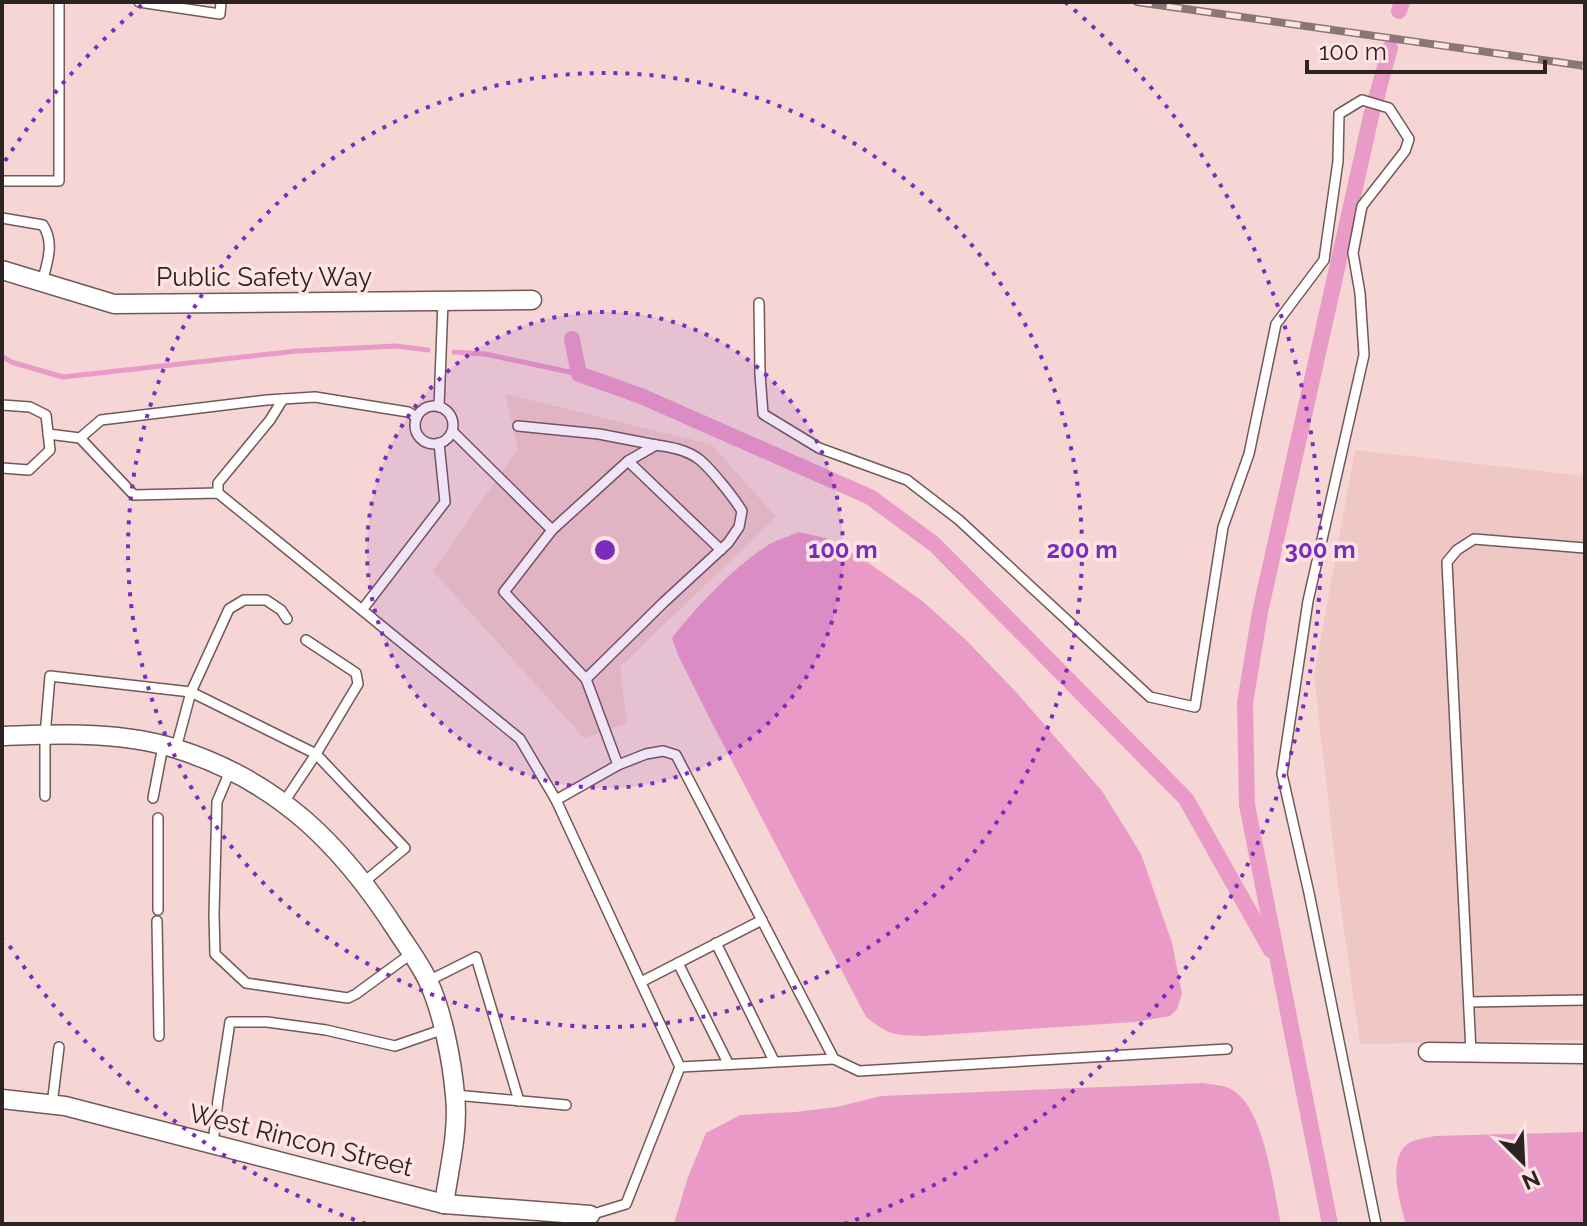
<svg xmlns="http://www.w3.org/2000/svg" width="1587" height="1226" viewBox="0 0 1587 1226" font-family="Raleway,sans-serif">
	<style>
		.built { fill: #efc8c5 }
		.water { fill: #e99ac6 }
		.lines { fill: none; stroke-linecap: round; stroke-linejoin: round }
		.stream { stroke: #e99ac6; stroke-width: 5 }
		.canal { stroke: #e99ac6; stroke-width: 16 }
		.lane-casing { stroke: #725856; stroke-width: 12 }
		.street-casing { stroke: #725856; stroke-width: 21 }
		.lane { stroke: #fff; stroke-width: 9 }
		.street { stroke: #fff; stroke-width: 18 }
		.rail-casing { stroke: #8a7675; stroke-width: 8 }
		.rail { stroke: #fee5e3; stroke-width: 5; stroke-dasharray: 15; stroke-linecap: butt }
		.ring { fill: none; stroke: #7b2cbf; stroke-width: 4; stroke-dasharray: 4 8 }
		.labels { text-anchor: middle; stroke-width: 7; stroke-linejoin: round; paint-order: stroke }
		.street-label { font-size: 26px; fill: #2e2323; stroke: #fee5e3 }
		.centre { fill: #7b2cbf; stroke: #fee5e3; stroke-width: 4 }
		.ring-label { font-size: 24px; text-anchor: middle; font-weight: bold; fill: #7b2cbf; stroke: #fee5e3; stroke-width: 7; stroke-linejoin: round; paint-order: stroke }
	</style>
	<rect width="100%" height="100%" fill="#f5d6d4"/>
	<!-- built -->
	<g class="built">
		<polygon points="505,394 711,444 776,517 620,667 627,723 584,738 433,571 518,449"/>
		<polygon points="1355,450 1585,476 1585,1040 1360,1044 1338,887 1314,676"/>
	</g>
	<!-- water -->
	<g class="water">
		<path d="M799,532l26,6 38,21 58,41 45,40 50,52 86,99 39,63 31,89 10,51 -5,15 -7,7 -35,6 -213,14c-29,-1 -33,-1 -56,-19l-155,-296 -33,-66 -6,-17c24,-31 60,-69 93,-91 10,-7 23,-10 34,-15z"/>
		<path d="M1204,1083c9,2 22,2 30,8 31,21 39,97 47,133h-607l14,-47 18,-44 34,-18 56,-3 41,-5 44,-11z"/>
		<path d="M1585,1132v92h-179c-6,-21 -20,-66 3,-81 7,-4 18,-5 26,-7z"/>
	</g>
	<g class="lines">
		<!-- stream -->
		<g class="stream">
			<polyline points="454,352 485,354 579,374"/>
			<polyline points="2,356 11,362 63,377 297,351 395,346 428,350"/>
		</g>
		<!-- canal -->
		<g class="canal">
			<polyline points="1399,11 1402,2"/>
			<polyline points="1376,99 1390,48"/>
			<polyline points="572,339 579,374 641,396 870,497 934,544 1186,799 1271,950"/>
			<polyline points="1330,1224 1247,805 1245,703 1260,612 1372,112"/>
		</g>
		<!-- lane casing -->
		<g class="lane-casing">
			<g id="lane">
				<polyline points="139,2 220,14 221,2"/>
				<polyline points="2,181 59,181 59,2"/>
				<path d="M2,218l41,7c12,19 4,37 -1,58"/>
				<polyline points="759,303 760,374 763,414 819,448 907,480 959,520 1150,697 1195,707 1223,527 1249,454 1276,324 1324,260 1338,161 1339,114 1362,100 1389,108 1409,139 1405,151 1362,206 1353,253 1360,293 1364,355 1308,601 1282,774 1309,893 1376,1224"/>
				<polyline points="2,405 30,407 46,415 50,450 29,470 2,468"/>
				<circle cx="434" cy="425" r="19"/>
				<polyline points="439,407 443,301"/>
				<polyline points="518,426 599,434 656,445"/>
				<polyline points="48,434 80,438 101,420 267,400 315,397 408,412 417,417"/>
				<polyline points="80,438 134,495 218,493 362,610 445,502 439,443"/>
				<polyline points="628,461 721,550"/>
				<polyline points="218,493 218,483 270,420 283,399"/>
				<path d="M552,530l76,-69 28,-16c15,2 32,5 44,15 12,10 34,38 42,51l-3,16 -11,16 -65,60 -77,76"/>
				<polyline points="362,610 520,739 556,800 618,765 586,679 504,592 552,530 452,431"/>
				<polyline points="176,748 191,692 229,609 244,600 266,600 281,610 287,619"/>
				<polyline points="618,765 646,754 663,751 676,755 834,1059 680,1067"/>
				<polyline points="230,771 217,802 214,914 215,954 246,983 348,998 356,994 412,953"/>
				<polyline points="45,796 45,736 50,676 191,692 316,754 405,848 364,882"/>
				<polyline points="153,798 163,746"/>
				<polyline points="556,800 680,1067 626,1204 590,1215"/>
				<polyline points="284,802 316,754 358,684 356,673 306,640"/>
				<polyline points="158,910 158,818"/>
				<polyline points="157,921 159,1036"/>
				<polyline points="716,943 774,1061"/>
				<polyline points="678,963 728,1063"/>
				<polyline points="428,981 476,957 519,1101"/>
				<polyline points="641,982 762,920"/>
				<polyline points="1469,1002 1585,1000"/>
				<polyline points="1471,1052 1447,562 1457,550 1474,539 1585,548"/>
				<polyline points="834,1059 859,1071 1227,1049"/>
				<polyline points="455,1095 566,1105"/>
				<polyline points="52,1105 59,1047"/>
				<polyline points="213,1144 218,1100 230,1022 267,1022 326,1030 395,1046 444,1029"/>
			</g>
		</g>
		<!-- street casing -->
		<g class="street-casing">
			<g id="street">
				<polyline points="2,270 114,304 532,300"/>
				<path d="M2,736c58,-2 120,-5 175,13 101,32 164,95 220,182 11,17 24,34 32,52 14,31 23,78 26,112 4,36 -6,74 -11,109"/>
				<polyline points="1428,1052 1585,1054"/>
				<polyline points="2,1099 65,1106 444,1204 590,1215"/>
			</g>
		</g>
		<!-- lane -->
		<use href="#lane" class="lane"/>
		<!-- street -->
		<use href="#street" class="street"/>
		<!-- rail casing -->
		<g class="rail-casing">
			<polyline id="rail" points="1137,2 1585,66"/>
		</g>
		<!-- rail -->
		<use href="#rail" class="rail"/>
	</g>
	<!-- distance rings -->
	<circle cx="605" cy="550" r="238" fill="#7b2cbf" fill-opacity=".12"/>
	<g class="ring">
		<circle cx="605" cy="550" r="238"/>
		<circle cx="605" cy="550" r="477"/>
		<path d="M366 1224A715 715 0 0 1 5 939M5 161A715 715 0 0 1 145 2M1065 2A715 715 0 0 1 844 1224"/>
	</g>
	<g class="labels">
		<!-- street labels -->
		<g class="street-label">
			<text x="264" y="286">Public Safety Way</text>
			<text transform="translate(301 1140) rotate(14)" y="9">West Rincon Street</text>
		</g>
	</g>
	<circle cx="605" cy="550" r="12" class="centre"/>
	<g class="ring-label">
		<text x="843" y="558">100 m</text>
		<text x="1082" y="558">200 m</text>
		<text x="1320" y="558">300 m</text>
	</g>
	<!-- border -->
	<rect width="1587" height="1226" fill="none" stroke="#2e2323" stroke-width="8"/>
	<!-- north arrow -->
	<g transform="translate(1523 1162) rotate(156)" stroke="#fee5e3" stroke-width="6" paint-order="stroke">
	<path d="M0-6L14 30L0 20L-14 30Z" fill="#2e2323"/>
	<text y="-12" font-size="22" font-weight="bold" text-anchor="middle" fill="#2e2323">N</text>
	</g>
	<!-- scale -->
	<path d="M1307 60v12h238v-12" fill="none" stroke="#2e2323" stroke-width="4"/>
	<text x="1319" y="60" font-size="24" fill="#2e2323" stroke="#fee5e3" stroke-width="6" paint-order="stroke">100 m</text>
</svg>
